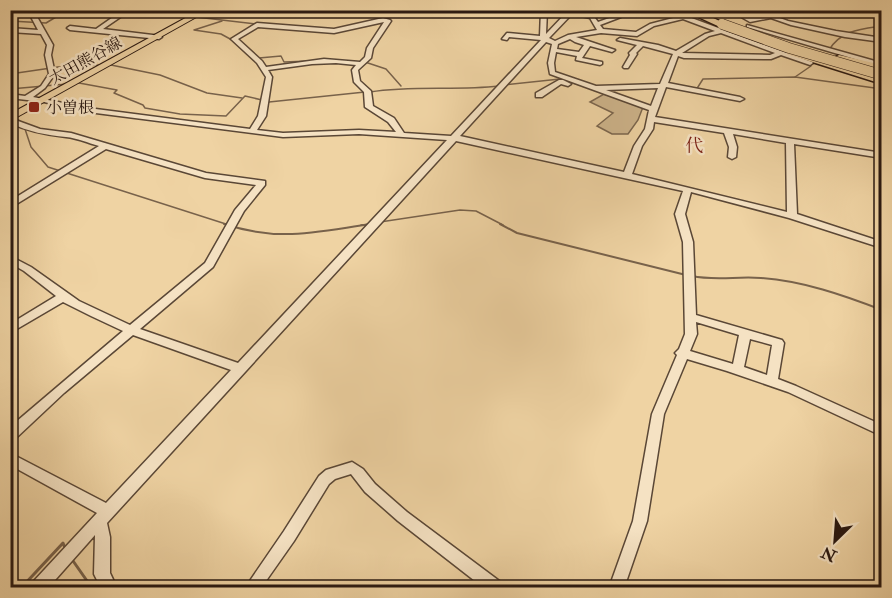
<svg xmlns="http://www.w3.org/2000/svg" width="892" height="598" viewBox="0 0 892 598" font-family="'IM FELL Double Pica','Noto Serif JP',serif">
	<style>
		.green { fill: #cdb38a; stroke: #7b664e; stroke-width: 1.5 }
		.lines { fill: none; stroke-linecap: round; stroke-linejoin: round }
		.stream-far2 { stroke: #78624b; stroke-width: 1.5 }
		.stream-far1 { stroke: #78624b; stroke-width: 2 }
		.stream { stroke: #78624b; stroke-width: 3 }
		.minor-casing { stroke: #5a4736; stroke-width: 3 }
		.major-casing { stroke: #291811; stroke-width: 2 }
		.highway-casing { stroke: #291811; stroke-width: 3 }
		.minor { fill: #f5e2c3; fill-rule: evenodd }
		.major { fill: #efd3a3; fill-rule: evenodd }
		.highway { fill: #efd3a3; fill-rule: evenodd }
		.highway-bridge-casing { stroke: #291811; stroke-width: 11; stroke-linecap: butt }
		.highway-bridge { stroke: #efd3a3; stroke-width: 10 }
		.poi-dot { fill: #8f2418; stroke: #f5e2c3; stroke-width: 2 }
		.labels { text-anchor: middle; stroke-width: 5; stroke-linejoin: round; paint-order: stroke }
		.far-street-label { font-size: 16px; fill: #291811; stroke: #f5e2c3 }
		.far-poi-label { font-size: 16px; fill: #291811; stroke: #f5e2c3; text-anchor: start }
		.far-quarter-label { font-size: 18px; fill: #7a1f14; stroke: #f5e2c3 }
	</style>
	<rect width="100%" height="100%" fill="#efd3a3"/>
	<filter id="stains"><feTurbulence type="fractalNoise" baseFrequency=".00333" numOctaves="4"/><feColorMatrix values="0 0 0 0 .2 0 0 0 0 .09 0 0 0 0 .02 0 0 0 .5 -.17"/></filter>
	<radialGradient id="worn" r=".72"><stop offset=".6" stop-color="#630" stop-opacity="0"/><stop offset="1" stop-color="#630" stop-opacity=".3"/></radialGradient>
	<!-- green -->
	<polygon class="green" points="604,94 643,107 638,120 628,134 612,134 597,126 613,113 590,102"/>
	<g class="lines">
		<!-- stream-far2 -->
		<g class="stream-far2">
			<polyline points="547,10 566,13"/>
			<polyline points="584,13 590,14 598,10"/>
			<polyline points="196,17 256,24"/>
			<polyline points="384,19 415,10"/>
			<polyline points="10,21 46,23 66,11 120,17 191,17"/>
			<polyline points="222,21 194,30 221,34 232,40"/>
			<path d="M829,50c12,-20 32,-21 53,-24"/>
			<polyline points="259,58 281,56 284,62 309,61"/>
			<polyline points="332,60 359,62"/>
			<polyline points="365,62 386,69 401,86"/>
			<polyline points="111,65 160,75 207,93 242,98"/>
			<polyline points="10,74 58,67 102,65"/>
			<polyline points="795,77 811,66"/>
			<polyline points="79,83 117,90 114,93 143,105 145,108 180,114 226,116 245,96 262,100"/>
			<polyline points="504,85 560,79 590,88"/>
			<polyline points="604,86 617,85"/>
			<polyline points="10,89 67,84"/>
			<polyline points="696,90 703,79 795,77 882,89"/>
			<path d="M370,92c43,-7 86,-1 129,-6"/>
			<polyline points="269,102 365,92"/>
			<polyline points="14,117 23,123 31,147 48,167 229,225"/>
			<polyline points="380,222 460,210 476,211 503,225"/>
			<polyline points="361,225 371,224"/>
		</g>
		<!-- stream-far1 -->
		<g class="stream-far1">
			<path d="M224,224c56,18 90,8 147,0"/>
			<polyline points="500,224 517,233 686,275"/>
			<path d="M692,276c23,5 46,0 69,2 42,3 82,17 121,32"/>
		</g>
		<!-- stream -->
		<g class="stream">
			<polyline points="71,558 92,588"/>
			<polyline points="21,588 63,543 65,548"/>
		</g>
		<!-- minor casing -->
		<g class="minor-casing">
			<g id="minor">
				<path d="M34,10h6l-4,5 17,30 -2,10 4,19 -10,14 -12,9 55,11 162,21 8,-13 8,-39 -9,-14 -26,-24 26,-16 77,6 49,-11 7,2 1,1 -18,27 -2,10 -13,12 2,11 11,10 2,15 21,12 10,15 47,3 90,-96 -32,-3 -2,3 -5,-1 5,-6 33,3 1,-26h6l-1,24 20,-21 -2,-3h11l16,5 10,-5h8l-14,8 3,4 20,-7 3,2 -21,8 3,4 33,3 14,-8 27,-7 -17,-7h10l51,19h5v2l86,31 1,1 -3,2 -29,-10 -10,4 -87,-1 -6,-2 -10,27 72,14 4,2 -4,2 -74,-14 -11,30 227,36v5l-88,-14 3,70 85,28v6l-93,-30 -98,-26 -6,22 8,28 3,73 86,25 2,3 -6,36 18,7 86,39v11l-94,-44 -61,-21 -40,-12 -23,55 -17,107 -23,67h-15l24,-67 19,-107 25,-59 -2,-2 4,-4 6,-15 -2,-92 -8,-28 8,-23 -227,-50 -349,382 3,14v36l7,15h-16l-7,-14 1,-39 -47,53h-18l2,-5 65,-70 -87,-48v-12l96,50 125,-133 -98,-35 -69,58 -49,46 -5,1v-13l113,-96 -32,-15 -28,-14 -53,31v-9l46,-28 -32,-25 -14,-8v-7l21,11 48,34 51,24 75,-62 30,-53 21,-25 -51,-7 -99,-29 -96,59v-7l89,-55c-11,-3 -22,-8 -33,-9 -20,-2 -37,-5 -56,-14v-5l30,11 31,4 135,40 59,8v4l-21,26 -31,56 -73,62 98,34 209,-223 -88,-6 -76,3 -195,-25 -44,-10 -34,-4v-4l15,2 16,-10 8,-12 -4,-19 2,-10 -6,-11 -31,-2v-4l28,2 -8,-15zM572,14l18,4 7,12 -29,5 -13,6 -6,-3zM683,19l32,12 -10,3 -29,17 -18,-6 -38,-7 -3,2 20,5 -8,8 1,2 -7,12 1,1h4l9,-14 -1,-1 7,-7 30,8 -13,30 -64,2 -41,-14 -1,-9 2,-11 21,4 -1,4 24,5 2,-1v-2l-20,-4 8,-12 22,6 3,-2 -39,-13 25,-4 36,3 17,-10zM384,22l-17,26 -2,9 -5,5 -36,-3 -58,8 -4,-6 -24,-22 20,-12 76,6zM721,33l54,20 -5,2 -88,-2 27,-17zM570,39l5,3 9,3 -5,7 -22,-3 1,-5zM546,42l6,2 -4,19 2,11 99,36 -4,19 -11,17 -10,26 -164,-36zM336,63l20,2 -4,5 2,12 10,10 1,15 23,15 8,10 -37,-2 -76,3 -26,-3 9,-14 6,-39 -4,-7 44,-6zM658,88l-7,18 -45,-16zM654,122l70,11 5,14 -1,10 4,2 4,-2 1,-10 -4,-13 53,9 1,69 -155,-38 10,-28 11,-17zM696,322l43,13 -6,29 -43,-13 7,-17zM750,339l22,6 -5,30 -23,-8z"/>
				<polygon points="104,10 121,12 202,11 205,13 202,15 122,16 103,29 161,36 162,37 159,39 70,30 67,28 70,26 96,29 116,15"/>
				<polygon points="642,10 650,10 652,12 649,14"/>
				<polygon points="729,10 737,10 751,18 793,10 809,10 777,17 788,21 836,31 882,38 882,42 845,37 791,25 771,18 750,22"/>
				<polygon points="747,25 882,63 882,67 747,27"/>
				<polygon points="559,80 563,80 571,84 568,86 561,84 542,97 536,97 536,93"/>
				<polygon points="352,462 363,469 375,484 407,512 502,583 504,588 484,588 398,521 365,492 351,474 335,479 329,484 294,541 261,588 245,588 284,531 319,476 326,470"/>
			</g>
		</g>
		<!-- major casing -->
		<g class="major-casing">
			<polygon id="major" points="200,10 209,10 10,121 10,114"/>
		</g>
		<!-- highway casing -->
		<g class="highway-casing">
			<g id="highway">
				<polygon points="683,10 696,10 741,31 733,33"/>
				<polygon points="791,49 882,77 882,84 787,54 787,50"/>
				<polygon points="839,55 882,65 882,71 835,60 834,58"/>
			</g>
		</g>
		<!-- minor -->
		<use href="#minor" class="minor"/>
		<!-- major -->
		<use href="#major" class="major"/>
		<!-- highway -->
		<use href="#highway" class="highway"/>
		<!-- highway-bridge casing -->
		<g class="highway-bridge-casing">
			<polyline id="highway-bridge" points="722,24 789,48 882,75"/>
		</g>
		<!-- highway-bridge -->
		<use href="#highway-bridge" class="highway-bridge"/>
	</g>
	<!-- markers -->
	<rect class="poi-dot" x="28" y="101" width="12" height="12" rx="3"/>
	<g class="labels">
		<!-- far-street labels -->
		<g class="far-street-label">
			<text transform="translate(85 60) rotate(-29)" y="6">太田熊谷線</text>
		</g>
		<!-- far-poi labels -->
		<g class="far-poi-label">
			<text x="46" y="113">小曽根</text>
		</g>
		<!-- far-quarter labels -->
		<g class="far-quarter-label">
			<text x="694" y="152">代</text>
		</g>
	</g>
	<!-- margin -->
	<rect width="892" height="598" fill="none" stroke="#efd3a3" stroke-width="36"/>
	<rect x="12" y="12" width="868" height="574" fill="none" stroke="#291811" stroke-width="3"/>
	<rect x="18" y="18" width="856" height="562" fill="none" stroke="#291811" stroke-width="1.5"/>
	<!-- north arrow -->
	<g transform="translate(835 541) rotate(205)" stroke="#f5e2c3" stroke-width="4.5" paint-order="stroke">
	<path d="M0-4.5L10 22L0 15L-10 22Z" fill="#291811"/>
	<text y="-9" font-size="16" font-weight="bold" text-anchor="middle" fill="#291811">N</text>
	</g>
	<rect width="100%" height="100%" filter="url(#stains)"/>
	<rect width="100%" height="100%" fill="url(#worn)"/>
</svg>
